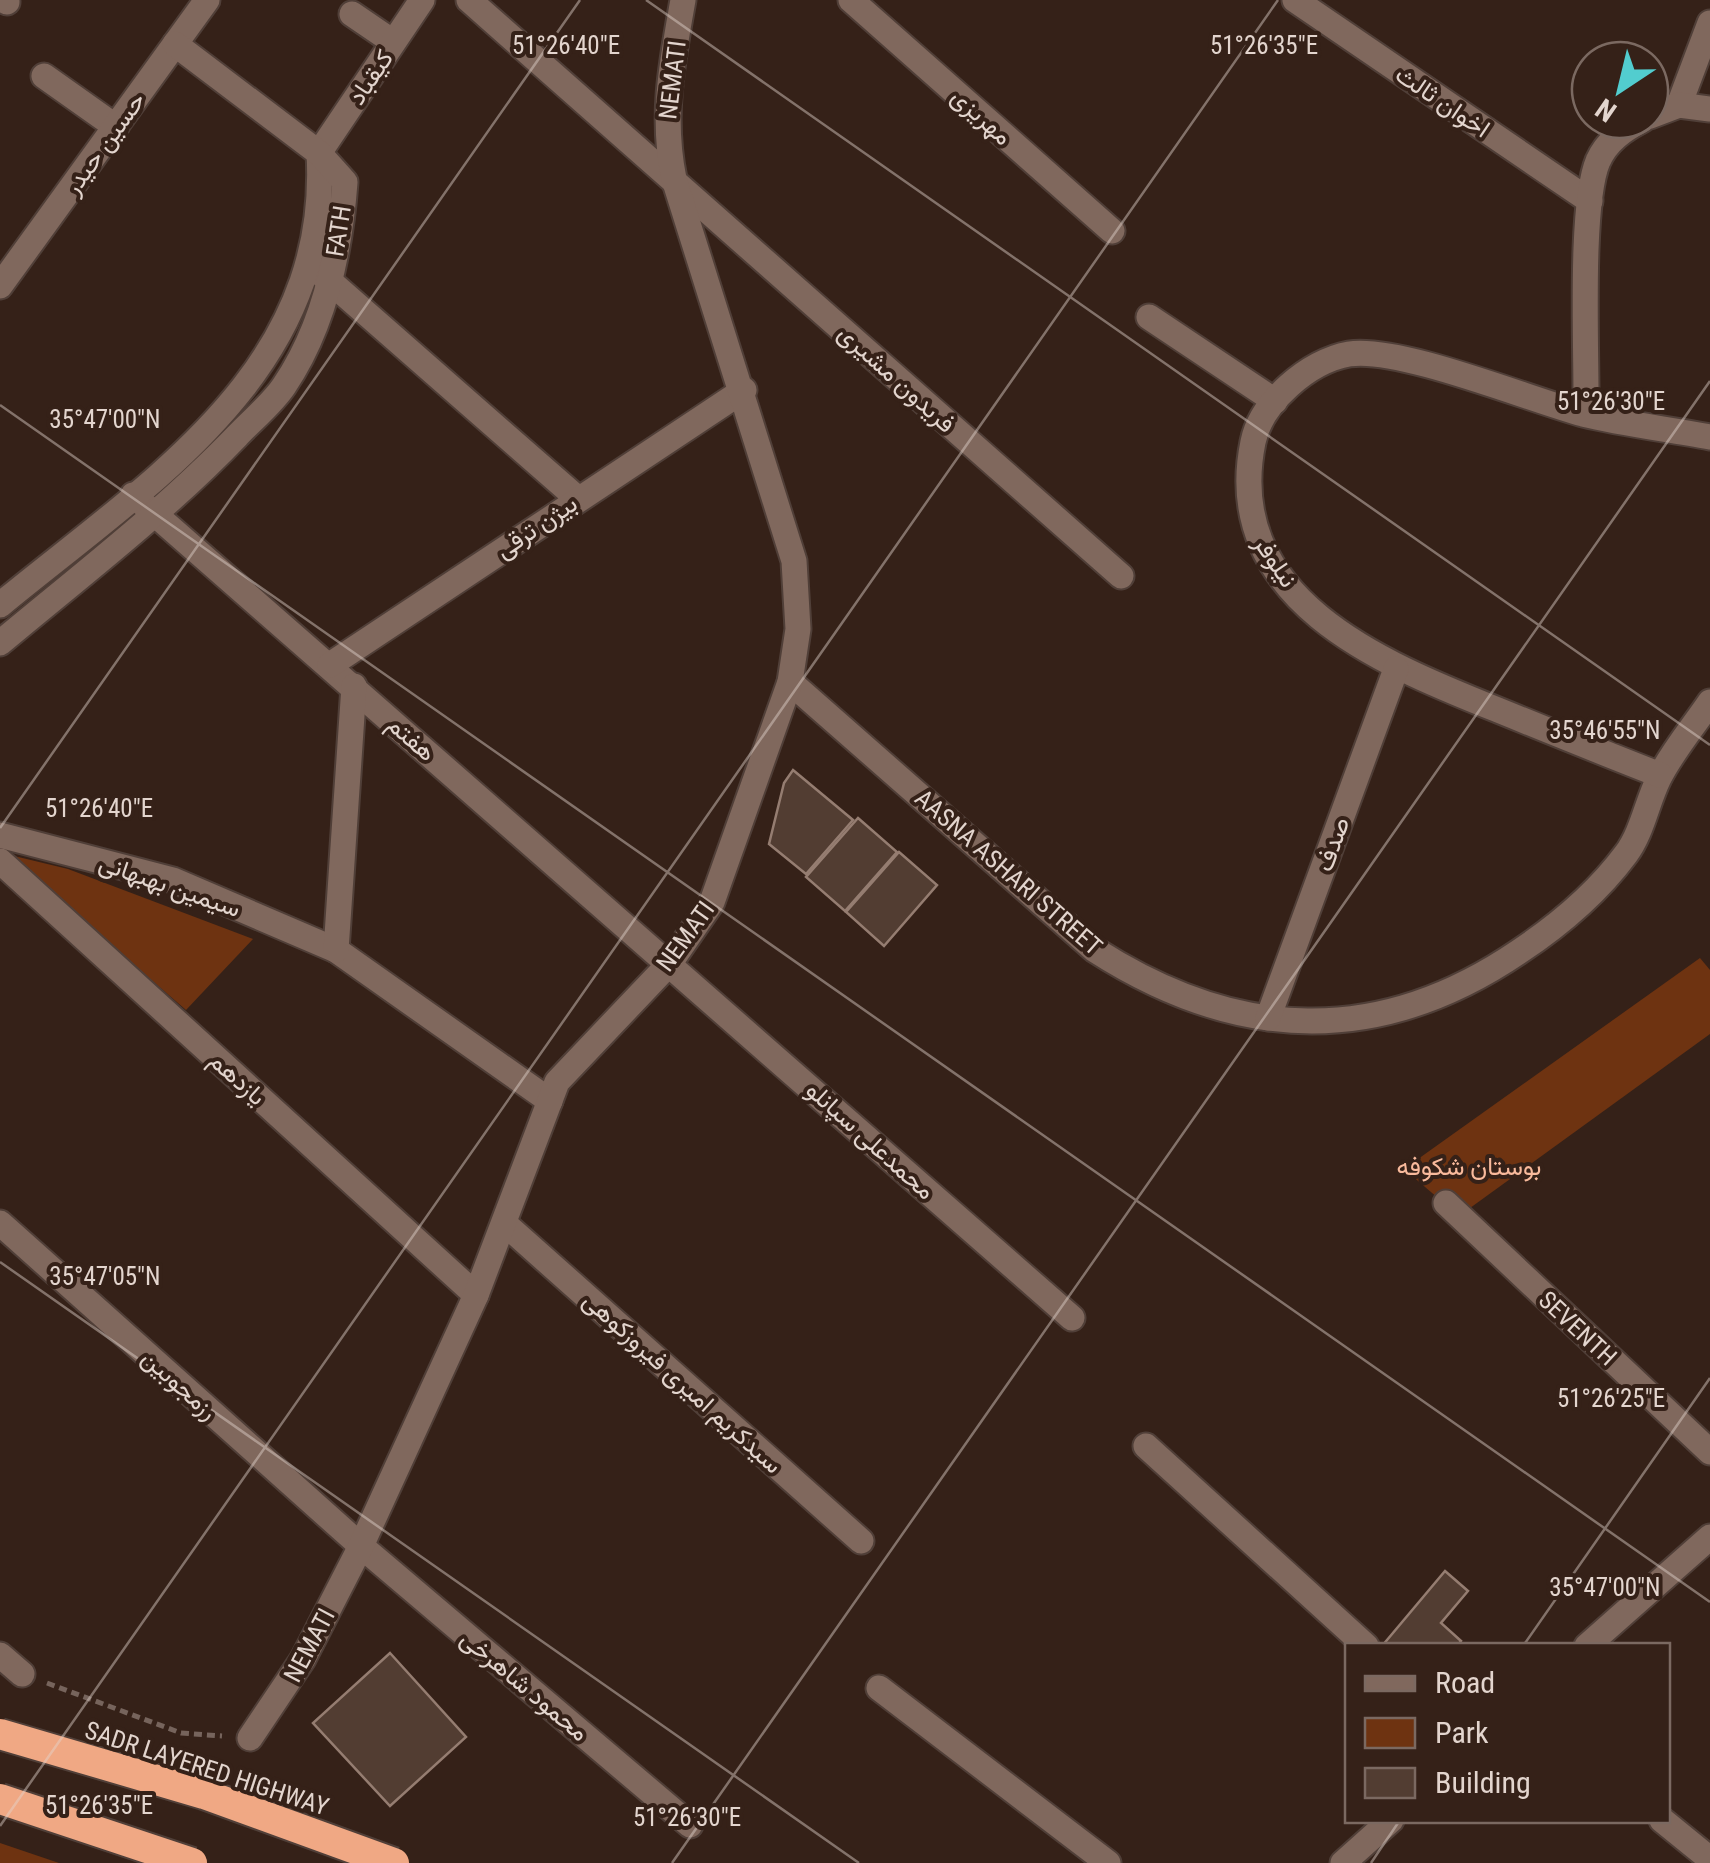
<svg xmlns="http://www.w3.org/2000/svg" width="1710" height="1863" viewBox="0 0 1710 1863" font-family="'Roboto Condensed',Vazirmatn,sans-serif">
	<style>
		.green { fill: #6e3311 }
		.building { fill: #523d32; stroke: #957d71; stroke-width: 2.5 }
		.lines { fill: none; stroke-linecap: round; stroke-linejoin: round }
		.minor-casing { stroke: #503f38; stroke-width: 29 }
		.path { stroke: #76645c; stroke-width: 5; stroke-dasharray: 8 5; stroke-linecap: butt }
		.minor { stroke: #80685d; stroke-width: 25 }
		.highway-bridge-casing { stroke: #503f38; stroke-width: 34; stroke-linecap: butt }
		.highway-bridge { stroke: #f0a884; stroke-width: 30 }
		.ticks { fill: none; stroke: #e3d5ce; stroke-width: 2.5; stroke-opacity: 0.45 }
		.labels { text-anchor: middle; stroke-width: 8; stroke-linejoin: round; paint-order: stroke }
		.street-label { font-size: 25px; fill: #e3d5ce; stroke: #352118 }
		.park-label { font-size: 25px; fill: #f9ba9c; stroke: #352118 }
		.ticks-label { font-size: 25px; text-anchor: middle; fill: #e3d5ce; stroke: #352118; stroke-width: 8; stroke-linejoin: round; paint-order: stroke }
	</style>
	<rect width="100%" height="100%" fill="#352118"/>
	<!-- green -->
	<g class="green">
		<polygon points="6,854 68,869 253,939 186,1010"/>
		<polygon points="1700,958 1710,970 1710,1034 1459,1216 1404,1169"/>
		<polygon points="0,1843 59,1863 0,1863"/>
	</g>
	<!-- building -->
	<g class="building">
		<polygon points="793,770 853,820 806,874 769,844 784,783"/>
		<polygon points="858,818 897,852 845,911 806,877"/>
		<polygon points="899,852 937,885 884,946 846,912"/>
		<polygon points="1445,1571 1468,1591 1441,1623 1461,1641 1457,1646 1382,1646"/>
		<polygon points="390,1653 466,1737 390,1806 313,1723"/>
	</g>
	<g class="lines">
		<!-- minor casing -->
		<g class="minor-casing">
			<g id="minor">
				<polyline points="5,0 7,2"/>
				<polyline points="469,0 1121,576"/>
				<polyline points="851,0 1112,231"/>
				<polyline points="1295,0 1590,201"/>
				<polyline points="352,14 393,42"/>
				<polyline points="44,76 116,127"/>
				<polyline points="1679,105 1710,23"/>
				<polyline points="1650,116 1679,105 1710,109"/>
				<polyline points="319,153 422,0"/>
				<polyline points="318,271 577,498"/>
				<polyline points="0,286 207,0"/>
				<polyline points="1149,317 1275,401"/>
				<path d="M1586,414c1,-56 -7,-208 12,-253 9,-20 25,-31 44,-41"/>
				<polyline points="133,495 1072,1318"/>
				<path d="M0,605c149,-123 332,-233 319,-452"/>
				<path d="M0,643c80,-67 165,-132 237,-207 15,-16 35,-32 47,-50 40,-59 56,-135 61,-204l-26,-29 -144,-109"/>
				<polyline points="330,665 744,390"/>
				<path d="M790,682l305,268c142,91 283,98 425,1 39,-26 77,-58 106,-97 16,-21 21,-52 33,-76 13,-26 34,-51 51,-76"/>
				<path d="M1660,775c-54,-21 -108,-43 -162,-65 -117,-47 -277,-111 -245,-268 8,-40 56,-81 96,-88 50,-8 179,45 234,60 41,10 85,15 127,23"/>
				<polyline points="0,835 173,880 336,950 550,1101"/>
				<polyline points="0,861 476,1295"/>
				<polyline points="336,950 354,686"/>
				<polyline points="1268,1018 1396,669"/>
				<polyline points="1446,1203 1710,1452"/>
				<polyline points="0,1223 361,1546 690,1825"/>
				<polyline points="504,1223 861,1541"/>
				<polyline points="1146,1446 1366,1646"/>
				<polyline points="1587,1646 1710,1537"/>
				<polyline points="0,1655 22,1674"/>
				<polyline points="879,1688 1108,1863"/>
				<path d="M250,1738l53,-79 58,-113 115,-251 81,-213 113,-119 42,-61 78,-220 8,-53 -4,-68 -120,-382c-13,-63 -2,-117 9,-179"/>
				<polyline points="1662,1820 1710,1859"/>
				<polyline points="1343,1863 1391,1820"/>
			</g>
		</g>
		<!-- path -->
		<polyline class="path" points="47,1683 181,1733 222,1736"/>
		<!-- minor -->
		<use href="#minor" class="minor"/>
		<!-- highway-bridge casing -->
		<g class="highway-bridge-casing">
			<g id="highway-bridge">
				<polyline points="0,1734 204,1794 394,1863"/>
				<polyline points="0,1799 192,1863"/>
			</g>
		</g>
		<!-- highway-bridge -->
		<use href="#highway-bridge" class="highway-bridge"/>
	</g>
	<!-- ticks -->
	<path class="ticks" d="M646,0l1064,745M0,405l1710,1197M0,828l580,-828M0,1262l859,601M1523,1646l187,-268M0,1826l1278,-1826M672,1863l1038,-1482M1371,1863l29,-43"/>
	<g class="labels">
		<!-- street labels -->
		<g class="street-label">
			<text transform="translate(370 77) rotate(-56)" y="9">کیقباد</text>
			<text transform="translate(672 80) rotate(-83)" y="9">NEMATI</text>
			<text transform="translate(1443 101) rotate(34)" y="9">اخوان ثالث</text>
			<text transform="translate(982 116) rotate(42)" y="9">مهریزی</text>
			<text transform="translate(104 143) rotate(-54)" y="9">حسین حیدر</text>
			<text transform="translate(338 231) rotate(-81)" y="9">FATH</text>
			<text transform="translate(897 378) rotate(42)" y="9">فریدون مشیری</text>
			<text transform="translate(536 526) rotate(-34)" y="9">بیژن ترقی</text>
			<text transform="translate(1276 561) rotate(56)" y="9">نیلوفر</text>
			<text transform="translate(412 738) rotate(41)" y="9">هفتم</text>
			<text transform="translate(1332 844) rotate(-70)" y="9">صدف</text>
			<text transform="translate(1009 872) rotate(41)" y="9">AASNA ASHARI STREET</text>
			<text transform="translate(170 885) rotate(19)" y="9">سیمین بهبهانی</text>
			<text transform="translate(685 936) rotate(-54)" y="9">NEMATI</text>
			<text transform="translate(238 1078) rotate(42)" y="9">یازدهم</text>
			<text transform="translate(871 1140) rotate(42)" y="9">محمدعلی سپانلو</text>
			<text transform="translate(1578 1328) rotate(43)" y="9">SEVENTH</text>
			<text transform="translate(683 1382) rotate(42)" y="9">سیدکریم امیری فیروزکوهی</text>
			<text transform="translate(180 1384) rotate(42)" y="9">رزمجوبین</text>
			<text transform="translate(309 1645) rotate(-62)" y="9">NEMATI</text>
			<text transform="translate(525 1685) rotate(40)" y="9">محمود شاهرخی</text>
			<text transform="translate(207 1768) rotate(18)" y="9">SADR LAYERED HIGHWAY</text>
		</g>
		<!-- park labels -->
		<g class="park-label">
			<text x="1469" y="1175">بوستان شکوفه</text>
		</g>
	</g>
	<g class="ticks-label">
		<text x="566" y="54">51°26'40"E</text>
		<text x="1264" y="54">51°26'35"E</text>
		<text x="1611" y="410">51°26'30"E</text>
		<text x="105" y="428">35°47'00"N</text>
		<text x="1605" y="739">35°46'55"N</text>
		<text x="99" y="817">51°26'40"E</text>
		<text x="105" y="1285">35°47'05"N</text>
		<text x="1611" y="1407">51°26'25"E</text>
		<text x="1605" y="1596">35°47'00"N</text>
		<text x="99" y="1814">51°26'35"E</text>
		<text x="687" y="1826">51°26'30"E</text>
	</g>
	<!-- legend -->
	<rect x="1345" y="1643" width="325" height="180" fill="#352118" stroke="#7b6961" stroke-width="2.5"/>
	<rect x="1365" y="1676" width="50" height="15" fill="#80685d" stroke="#7b6961" stroke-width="2.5"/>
	<text x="1435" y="1693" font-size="30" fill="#e3d5ce">Road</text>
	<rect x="1365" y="1718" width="50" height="30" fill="#6e3311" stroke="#7b6961" stroke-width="2.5"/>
	<text x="1435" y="1743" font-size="30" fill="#e3d5ce">Park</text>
	<rect x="1365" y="1768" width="50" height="30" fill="#523d32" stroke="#7b6961" stroke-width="2.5"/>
	<text x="1435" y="1793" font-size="30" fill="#e3d5ce">Building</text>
	<!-- north arrow -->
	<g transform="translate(1620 90) rotate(215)"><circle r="48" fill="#352118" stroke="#7b6961" stroke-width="2.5"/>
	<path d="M0-8L18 38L0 25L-18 38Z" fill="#52cdcf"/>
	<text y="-15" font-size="28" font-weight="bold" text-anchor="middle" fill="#e3d5ce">N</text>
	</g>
</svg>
